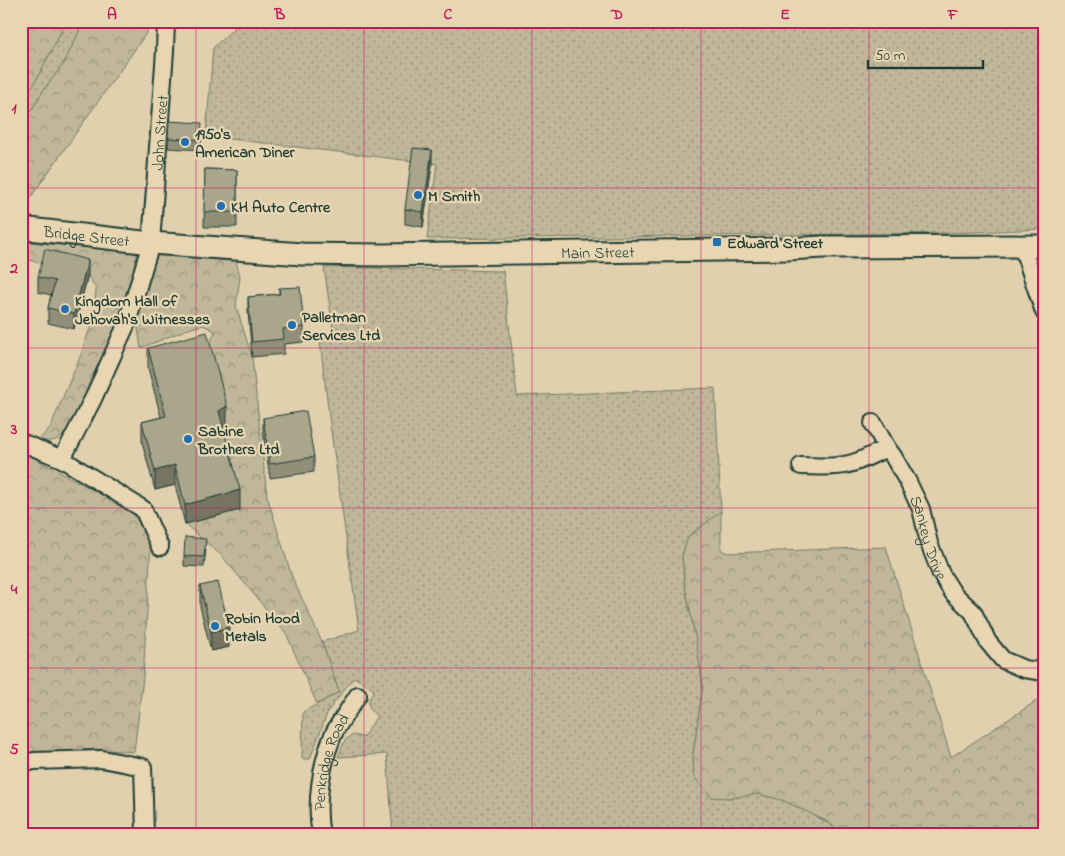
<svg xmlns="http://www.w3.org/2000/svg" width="1065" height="856" viewBox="0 0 1065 856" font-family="'Indie Flower',sans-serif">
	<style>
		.grass { fill: url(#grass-dots); stroke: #707a67 }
		.forest { fill: url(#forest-crowns); stroke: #707a67 }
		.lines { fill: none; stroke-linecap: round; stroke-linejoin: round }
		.minor-casing { stroke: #1f3d34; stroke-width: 20 }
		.tertiary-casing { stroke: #1f3d34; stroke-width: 25 }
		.minor { stroke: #e8d6b3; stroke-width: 16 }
		.tertiary { stroke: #e8d6b3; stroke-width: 21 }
		.wall { fill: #928f78; stroke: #1f3d34 }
		.shaded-wall { fill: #777462; stroke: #1f3d34 }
		.building { fill: #aaa68c; stroke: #1f3d34 }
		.grid { fill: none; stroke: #c2185b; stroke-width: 1; stroke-opacity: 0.55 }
		.poi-dot { fill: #1f6fb2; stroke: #e8d6b3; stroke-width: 2 }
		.labels { text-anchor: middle; stroke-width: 4.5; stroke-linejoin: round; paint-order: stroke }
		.street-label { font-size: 16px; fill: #1f3d34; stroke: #e8d6b3 }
		.poi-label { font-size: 16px; font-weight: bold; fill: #1f3d34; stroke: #e8d6b3; text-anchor: start }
		.neatline { fill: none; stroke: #c2185b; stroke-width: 2 }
		.grid-label { font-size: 16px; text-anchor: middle; font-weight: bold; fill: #c2185b }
	</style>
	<defs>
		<pattern id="grass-dots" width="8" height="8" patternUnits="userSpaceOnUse" patternTransform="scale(1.25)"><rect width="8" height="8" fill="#c0b79a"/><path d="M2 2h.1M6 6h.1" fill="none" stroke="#9b967e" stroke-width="1.8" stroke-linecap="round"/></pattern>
		<pattern id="forest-crowns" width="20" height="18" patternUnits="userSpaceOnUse" patternTransform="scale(1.25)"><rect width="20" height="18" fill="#c0b79a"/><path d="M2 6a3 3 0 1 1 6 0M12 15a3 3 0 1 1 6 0" fill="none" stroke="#9b967e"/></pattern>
	</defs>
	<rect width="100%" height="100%" fill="#e0d0ae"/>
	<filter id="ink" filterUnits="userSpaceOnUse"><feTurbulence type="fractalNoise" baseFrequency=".02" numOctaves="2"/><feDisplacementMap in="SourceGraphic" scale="10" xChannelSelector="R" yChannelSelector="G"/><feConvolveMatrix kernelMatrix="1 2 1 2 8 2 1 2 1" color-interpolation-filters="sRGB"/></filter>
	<g filter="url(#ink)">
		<!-- grass -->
		<g class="grass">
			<polygon points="64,21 81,21 78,34 64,63 43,91 31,111 21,120 21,101 34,84 62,30"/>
			<polygon points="238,21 1044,21 1044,229 950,233 427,239 437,164 206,136 213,48 235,27"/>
			<path d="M324,267l179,4 14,125 198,-8 6,123 -33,26 -6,19 3,30 11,54 7,46 -10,68 36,44c10,-1 22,-5 31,-4 29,5 62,24 85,41h-452l-6,-81 -49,3c5,-12 8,-28 25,-19l14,-22c-11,-9 -10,-14 -3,-26l-20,-13 -26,34 -18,48h-8l1,-47 36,-20 -17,-50 37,-12 -29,-206 -10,-83 14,-5z"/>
		</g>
		<!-- forest -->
		<g class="forest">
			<polygon points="21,21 64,21 62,30 34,84 21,101"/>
			<polygon points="81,21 148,21 147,32 21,211 21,120 31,111 43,91 64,63 78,34"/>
			<path d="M28,242l107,10 3,2 -21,73 -44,94c-10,16 -14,23 -34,19l11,-12 32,-76 12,-36 2,-27 -9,-15 -63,-15z"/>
			<polygon points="153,255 236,261 240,277 236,306 252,357 267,496 292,577 322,642 339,692 317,704 286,633 222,556 185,524 240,509 227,425 207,351 215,331 203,325 188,329 141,348 136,316"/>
			<polygon points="21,451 132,511 151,544 143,678 134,752 96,749 27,753 21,754"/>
			<polygon points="721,511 721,550 728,553 886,547 951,757 1044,696 1044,835 845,835 826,821 782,800 758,794 729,798 711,797 694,777 693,754 703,686 696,640 685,586 682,556 688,537"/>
		</g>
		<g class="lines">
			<!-- minor casing -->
			<g class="minor-casing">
				<g id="minor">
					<polyline points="1022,246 1044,312"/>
					<polyline points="873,423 887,448"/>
					<polyline points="21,442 62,459 143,509 160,547"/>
					<path id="s1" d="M62,459l31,-60 34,-76 24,-80 14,-192 1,-30"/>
					<path id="s2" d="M801,466c14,0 28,2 43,-1 15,-2 29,-11 43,-17l6,8 15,26 13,27 8,34 12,31 12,19 20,19 15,30 15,18 21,9 20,3"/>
					<polyline points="21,764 34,761 102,759 143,767 145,833 144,835"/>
					<path id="s3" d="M321,835c-6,-31 0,-71 12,-100 6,-13 17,-27 25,-40"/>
				</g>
			</g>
			<!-- tertiary casing -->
			<g class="tertiary-casing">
				<g id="tertiary">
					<path id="s4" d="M21,228l130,15 151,11 79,1 406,-6 37,-2 220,-1"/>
				</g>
			</g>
			<!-- minor -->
			<use href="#minor" class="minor"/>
			<!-- tertiary -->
			<use href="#tertiary" class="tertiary"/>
		</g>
		<!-- wall -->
		<g class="wall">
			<polygon points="202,133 201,150 168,148 168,138"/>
			<polygon points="432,165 423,227 405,224 405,209"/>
			<polygon points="205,169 237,170 237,227 204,227"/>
			<polygon points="88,274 74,329 48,323 48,308 51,295 38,292 38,277"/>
			<polygon points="279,288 304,327 304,342 284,344 284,354 252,357 248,312 248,297 279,294"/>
			<polygon points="148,348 227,425 223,427 240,510 185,524 175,485 155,490 142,442 142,422 161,417 148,368"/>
			<polygon points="263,418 314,457 314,472 270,478 263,433"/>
			<polygon points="206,549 204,567 184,566 184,556"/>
			<polygon points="200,586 229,647 211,651 200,606"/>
		</g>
		<!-- shaded-wall -->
		<g class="shaded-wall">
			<polygon points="432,150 432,165 423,227 423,212"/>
			<polygon points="88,260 88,274 74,329 74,314"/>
			<polygon points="227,406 227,425 219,430 219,411"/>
			<polygon points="175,465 175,485 155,490 155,471"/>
			<polygon points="240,490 240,510 185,524 185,505"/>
			<polygon points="229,627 229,647 211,651 211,632"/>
		</g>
		<!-- building -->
		<g class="building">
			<polygon points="169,121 202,123 201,140 168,138"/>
			<polygon points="413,148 432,150 423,212 405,209"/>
			<polygon points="205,169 237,170 237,212 204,212"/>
			<polygon points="45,249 88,260 74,314 48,308 55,281 38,277"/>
			<polygon points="300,287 304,327 283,329 284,339 252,342 248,297 280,294 279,288"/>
			<polygon points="207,332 227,406 219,411 240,490 185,505 175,465 155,471 142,422 166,416 148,348"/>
			<polygon points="306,411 314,457 270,464 263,418"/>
			<polygon points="185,537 206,539 204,557 184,556"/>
			<polygon points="218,582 229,627 211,632 200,586"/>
		</g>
	</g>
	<!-- grid -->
	<path class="grid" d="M196,21v814M364,21v814M532,21v814M701,21v814M869,21v814M21,188h1023M21,348h1023M21,508h1023M21,668h1023"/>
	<!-- markers -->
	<g class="poi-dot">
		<circle cx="185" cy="142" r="5"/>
		<circle cx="418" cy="195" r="5"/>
		<circle cx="221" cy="206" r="5"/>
		<rect x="712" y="237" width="10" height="10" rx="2.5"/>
		<circle cx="65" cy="309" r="5"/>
		<circle cx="292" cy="325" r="5"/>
		<circle cx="188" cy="439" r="5"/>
		<circle cx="215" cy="626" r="5"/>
	</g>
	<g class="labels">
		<!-- street labels -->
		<g class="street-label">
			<text dy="6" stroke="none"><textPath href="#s1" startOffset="345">John Street</textPath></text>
			<text dy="6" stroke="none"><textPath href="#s4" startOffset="66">Bridge Street</textPath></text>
			<text dy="6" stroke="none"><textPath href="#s4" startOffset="578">Main Street</textPath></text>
			<text dy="6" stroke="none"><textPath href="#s2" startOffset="189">Sankey Drive</textPath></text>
			<text dy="6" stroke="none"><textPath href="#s3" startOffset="75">Penkridge Road</textPath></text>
		</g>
		<!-- poi labels -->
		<g class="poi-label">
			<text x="195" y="139">1950's<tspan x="195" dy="18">American Diner</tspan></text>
			<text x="428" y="201">M Smith</text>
			<text x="231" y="212">KH Auto Centre</text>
			<text x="727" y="248">Edward Street</text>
			<text x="75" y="306">Kingdom Hall of<tspan x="75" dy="18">Jehovah's Witnesses</tspan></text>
			<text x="302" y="322">Palletman<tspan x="302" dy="18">Services Ltd</tspan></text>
			<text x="198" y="436">Sabine<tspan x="198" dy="18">Brothers Ltd</tspan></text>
			<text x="225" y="623">Robin Hood<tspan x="225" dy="18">Metals</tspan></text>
		</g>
	</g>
	<!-- margin -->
	<rect width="1065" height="856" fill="none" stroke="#e8d6b3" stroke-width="55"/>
	<!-- scale -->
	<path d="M868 60v8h115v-8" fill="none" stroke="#1f3d34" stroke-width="2.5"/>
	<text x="875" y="60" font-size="15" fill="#1f3d34" stroke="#e8d6b3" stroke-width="4" paint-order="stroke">50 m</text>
	<rect x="28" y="28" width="1010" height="800" class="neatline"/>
	<g class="grid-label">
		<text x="112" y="19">A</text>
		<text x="280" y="19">B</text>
		<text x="448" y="19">C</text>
		<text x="617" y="19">D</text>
		<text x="785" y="19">E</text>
		<text x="953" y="19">F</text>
		<text x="14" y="113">1</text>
		<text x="14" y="273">2</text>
		<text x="14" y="434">3</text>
		<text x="14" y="594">4</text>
		<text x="14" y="754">5</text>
	</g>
</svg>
